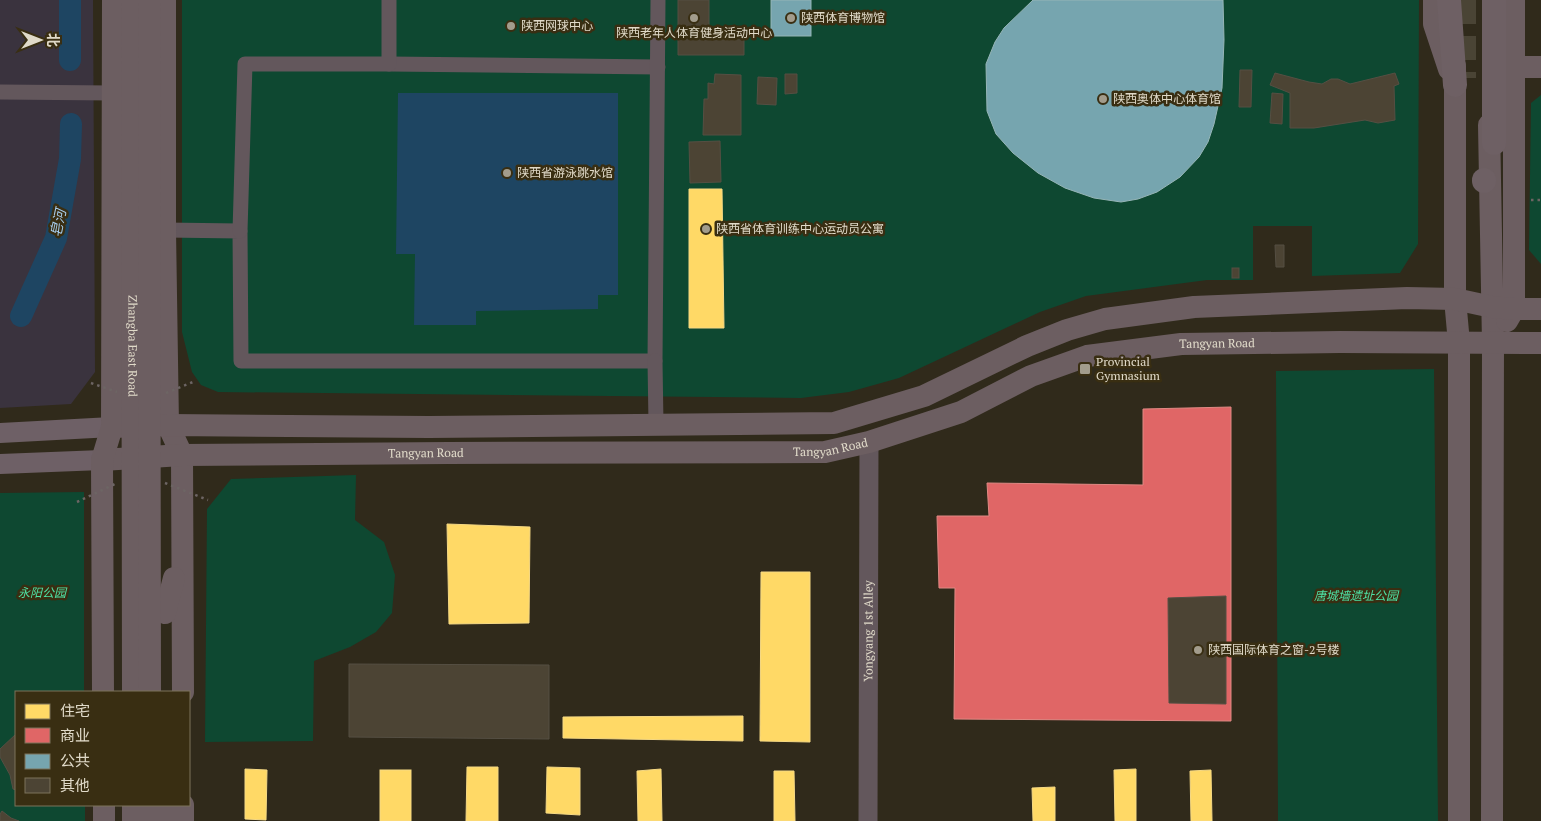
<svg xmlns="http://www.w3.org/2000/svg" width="1541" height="821" viewBox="0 0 1541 821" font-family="'PT Serif','Noto Sans SC',serif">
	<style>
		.commercial { fill: #3a333e }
		.green { fill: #0e4831 }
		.water { fill: #1e4562 }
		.homes { fill: #ffd966; stroke: #f6d984 }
		.shops { fill: #e06666; stroke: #e08984 }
		.public { fill: #76a5af; stroke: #96b5b7 }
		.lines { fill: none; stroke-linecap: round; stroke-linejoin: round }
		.river { stroke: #1e4562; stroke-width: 22 }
		.building { fill: #4c4434; stroke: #554f43 }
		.trunk-tunnel { stroke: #4a4435; stroke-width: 24; stroke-dasharray: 24 12; stroke-linecap: butt }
		.path { stroke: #6d6564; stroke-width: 2.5; stroke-dasharray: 2.5 4; stroke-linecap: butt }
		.minor { stroke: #63575c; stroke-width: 15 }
		.tertiary { stroke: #63575c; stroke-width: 19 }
		.secondary { stroke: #6e6066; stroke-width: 20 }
		.primary { stroke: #6c5e61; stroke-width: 22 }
		.trunk { stroke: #6e6064; stroke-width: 24 }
		.path-bridge { stroke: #6d6564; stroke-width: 2.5; stroke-dasharray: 2.5 4; stroke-linecap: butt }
		.primary-bridge { stroke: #6c5e61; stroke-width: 22 }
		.poi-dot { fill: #a29c8c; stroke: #392e12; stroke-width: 2 }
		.labels { text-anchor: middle; stroke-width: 5; stroke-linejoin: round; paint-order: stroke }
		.poi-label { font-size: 12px; fill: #e0dac9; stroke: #392e12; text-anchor: start }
		.street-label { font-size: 12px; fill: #e0dac9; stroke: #392e12 }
		.park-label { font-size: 12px; font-style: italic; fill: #4de1a5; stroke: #392e12 }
		.water-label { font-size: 14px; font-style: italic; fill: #a7ceee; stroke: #392e12 }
	</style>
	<rect width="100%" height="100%" fill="#302a1b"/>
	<!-- commercial -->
	<polygon class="commercial" points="0,0 93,0 95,372 71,404 0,408"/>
	<!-- green -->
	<g class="green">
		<polygon points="182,0 1419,0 1418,244 1400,273 1312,276 1312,226 1253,226 1253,280 1207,280 1086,296 1040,312 899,378 849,392 801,398 218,392 201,385 192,372 182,332"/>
		<polygon points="1541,95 1541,264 1529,250 1531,103"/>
		<polygon points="1434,369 1438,821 1278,821 1276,371"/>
		<polygon points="356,475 355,520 384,542 395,575 392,613 376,632 350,647 314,661 313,741 205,742 207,509 231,479"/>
		<polygon points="84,492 84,692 16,692 16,805 85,805 85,821 0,821 0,493"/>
	</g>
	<!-- water -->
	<polygon class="water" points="398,93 618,93 618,295 598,295 598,309 476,311 476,325 414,325 415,254 396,254"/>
	<!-- homes -->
	<g class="homes">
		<polygon points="689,189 722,189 724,328 689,328"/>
		<polygon points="447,524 530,527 529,623 449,624"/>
		<polygon points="761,572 810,572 810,742 760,741"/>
		<polygon points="743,716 743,741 563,738 563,717"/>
		<polygon points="467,767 498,767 498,821 466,821"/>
		<polygon points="547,767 580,768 580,815 546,813"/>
		<polygon points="245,769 267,770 266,820 245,819"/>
		<polygon points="661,769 662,821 638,821 637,771"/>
		<polygon points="1136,769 1136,821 1115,821 1114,770"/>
		<rect x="380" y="770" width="31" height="51"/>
		<polygon points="1211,770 1212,821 1191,821 1190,771"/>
		<polygon points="774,771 794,771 795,821 774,821"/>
		<polygon points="1055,787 1055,821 1033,821 1032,788"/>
	</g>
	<!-- shops -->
	<polygon class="shops" points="1231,407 1231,721 954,719 955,588 939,588 937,516 989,516 987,483 1143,485 1143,409"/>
	<!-- public -->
	<g class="public">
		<rect x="771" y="0" width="40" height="36"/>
		<polygon points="1033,0 1223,0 1224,40 1222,88 1214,124 1208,142 1199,157 1180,177 1157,192 1138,199 1121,202 1094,198 1065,188 1038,173 1013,153 996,134 987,111 986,64 995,42 1004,28"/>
	</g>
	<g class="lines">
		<!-- river -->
		<g class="river">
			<polyline points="70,0 70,60"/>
			<polyline points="21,316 56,238 70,159 71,124"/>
		</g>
	</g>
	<!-- building -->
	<g class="building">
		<polygon points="678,0 709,0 709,36 744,37 744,55 678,55"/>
		<polygon points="1240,70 1252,70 1251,107 1239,107"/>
		<polygon points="1275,73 1309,82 1322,84 1331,79 1338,79 1350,84 1395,73 1399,84 1394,86 1395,120 1378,123 1365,120 1314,128 1290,128 1290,93 1270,85"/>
		<polygon points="715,74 741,75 741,135 703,135 704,99 708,99 708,83 714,84"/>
		<polygon points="785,74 797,74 797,93 785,94"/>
		<polygon points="758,77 777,78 776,105 757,104"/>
		<polygon points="1272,93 1283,94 1282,124 1270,123"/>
		<polygon points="720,141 721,182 690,183 689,142"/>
		<polygon points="1275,245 1284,245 1284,267 1276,267"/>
		<rect x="1232" y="268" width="7" height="10"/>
		<polygon points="1226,596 1226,704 1169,703 1168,598"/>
		<polygon points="349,664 549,665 549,739 349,737"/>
		<polygon points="16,734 16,790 13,789 10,775 0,757 0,749"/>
		<polygon points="2,811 11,818 19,821 0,821 0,814"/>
	</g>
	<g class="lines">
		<!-- trunk-tunnel -->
		<polyline class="trunk-tunnel" points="1464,0 1464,78"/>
		<!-- path -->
		<polyline class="path" points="1531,200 1541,200"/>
		<!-- minor -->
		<g class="minor">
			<polyline points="389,64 658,67"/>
			<polyline points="0,92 112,93"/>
			<polyline points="165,230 240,231 241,361 655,361 658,0"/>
			<polyline points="240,231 245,64 389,64 389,0"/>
			<polyline points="655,361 656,424"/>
		</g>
		<!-- tertiary -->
		<path class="tertiary" id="s1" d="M868,821l1,-379"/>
		<!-- secondary -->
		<g class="secondary">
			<polyline points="0,433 112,427"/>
			<polyline points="0,464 102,460"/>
		</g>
		<!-- primary -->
		<g class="primary">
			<polyline points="165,0 165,230 168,425 182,455 183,692"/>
			<polyline points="1434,0 1434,24 1449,69"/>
			<polyline points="1455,66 1455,299 1459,343 1459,821"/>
			<polyline points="1515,67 1541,67"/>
			<polyline points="1489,125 1493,343 1492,821"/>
			<polyline points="1507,321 1514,309 1514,0"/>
			<polyline points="112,427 168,425 429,427 834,423 924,396 1027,346 1067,330 1105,319 1194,307 1407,298 1455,299 1492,307 1514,309 1541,309"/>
			<path id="s2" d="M102,460l80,-5 266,-2 377,-1 44,-10 92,-30 70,-36 56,-20 94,-12 159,-2 201,1"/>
			<polyline points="165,613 174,578"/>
			<polyline points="103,692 102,460 112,427 113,0"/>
			<polyline points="104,805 104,821"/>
			<polyline points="133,805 133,821"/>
			<polyline points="151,805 151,821"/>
			<polyline points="167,805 167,821"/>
			<polyline points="183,805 183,821"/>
		</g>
		<!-- trunk -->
		<g class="trunk">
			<polyline points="1449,0 1455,85"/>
			<polyline points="1494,0 1494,143"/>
			<polyline points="1484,181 1484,180"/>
		</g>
		<!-- path-bridge -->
		<g class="path-bridge">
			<polyline points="91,383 117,392"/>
			<polyline points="166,393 193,382"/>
			<polyline points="165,483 208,500"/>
			<polyline points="77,502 117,483"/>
		</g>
		<!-- primary-bridge -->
		<g class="primary-bridge">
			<path id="s3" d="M132,0l1,692"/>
			<polyline points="149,0 150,692"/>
		</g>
	</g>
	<!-- markers -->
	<g class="poi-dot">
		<circle cx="694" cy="18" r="5"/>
		<circle cx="791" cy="18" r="5"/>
		<circle cx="511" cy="26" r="5"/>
		<circle cx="1103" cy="99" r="5"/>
		<circle cx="507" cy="173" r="5"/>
		<circle cx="706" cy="229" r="5"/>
		<rect x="1079" y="363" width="12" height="12" rx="2.5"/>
		<circle cx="1198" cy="650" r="5"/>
	</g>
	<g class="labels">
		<!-- poi labels -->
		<g class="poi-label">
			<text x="801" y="22">陕西体育博物馆</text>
			<text x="521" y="30">陕西网球中心</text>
			<text x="694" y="37" text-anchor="middle">陕西老年人体育健身活动中心</text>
			<text x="1113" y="103">陕西奥体中心体育馆</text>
			<text x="517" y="177">陕西省游泳跳水馆</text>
			<text x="716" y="233">陕西省体育训练中心运动员公寓</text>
			<text x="1096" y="366">Provincial<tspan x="1096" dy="14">Gymnasium</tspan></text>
			<text x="1208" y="654">陕西国际体育之窗-2号楼</text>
		</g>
		<!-- street labels -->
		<g class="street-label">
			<text dy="4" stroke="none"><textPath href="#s2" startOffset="1134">Tangyan Road</textPath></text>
			<text dy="4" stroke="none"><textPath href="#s3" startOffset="346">Zhangba East Road</textPath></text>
			<text dy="4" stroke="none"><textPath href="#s2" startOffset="729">Tangyan Road</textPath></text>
			<text dy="4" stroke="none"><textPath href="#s2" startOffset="324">Tangyan Road</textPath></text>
			<text dy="4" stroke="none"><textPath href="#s1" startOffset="190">Yongyang 1st Alley</textPath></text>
		</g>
		<!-- park labels -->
		<g class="park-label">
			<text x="42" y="597">永阳公园</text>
			<text x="1356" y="600">唐城墙遗址公园</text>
		</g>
		<!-- water labels -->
		<g class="water-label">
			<text transform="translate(58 223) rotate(-78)" y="5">皂河</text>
		</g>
	</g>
	<!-- legend -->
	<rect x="15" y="691" width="175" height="115" fill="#392e12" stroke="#7c735b"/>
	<rect x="25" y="704" width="25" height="15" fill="#ffd966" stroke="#7c735b"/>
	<text x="60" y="716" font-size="15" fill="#e0dac9">住宅</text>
	<rect x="25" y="728" width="25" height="15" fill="#e06666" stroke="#7c735b"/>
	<text x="60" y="741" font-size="15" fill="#e0dac9">商业</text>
	<rect x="25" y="754" width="25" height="15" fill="#76a5af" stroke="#7c735b"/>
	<text x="60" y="766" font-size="15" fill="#e0dac9">公共</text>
	<rect x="25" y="778" width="25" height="15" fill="#4c4434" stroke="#7c735b"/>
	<text x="60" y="791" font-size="15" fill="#e0dac9">其他</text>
	<!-- north arrow -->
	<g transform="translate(40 40) rotate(90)" stroke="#392e12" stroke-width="4" paint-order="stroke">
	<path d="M0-4L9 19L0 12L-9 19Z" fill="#e0dac9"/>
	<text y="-8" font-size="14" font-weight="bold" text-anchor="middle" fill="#e0dac9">北</text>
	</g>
</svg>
